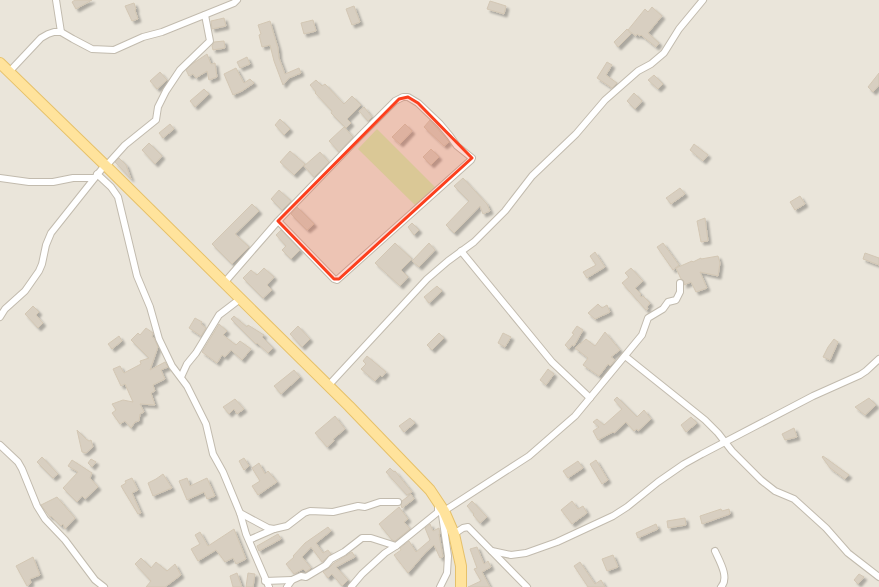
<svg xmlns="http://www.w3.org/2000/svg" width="879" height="587" viewBox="0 0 879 587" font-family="Raleway,sans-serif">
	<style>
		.residential { fill: #eae5da }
		.green { fill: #d2eab5 }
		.building { fill: #d8cfc1; stroke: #d3c7b4; filter: url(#shadow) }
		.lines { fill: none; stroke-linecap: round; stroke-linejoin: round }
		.street-casing { stroke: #c2bbae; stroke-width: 8 }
		.primary-casing { stroke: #e6c16a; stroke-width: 12 }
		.street { stroke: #fff; stroke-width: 6 }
		.primary { stroke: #ffe39c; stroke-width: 10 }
		.marked { fill: #fc3f1d; fill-opacity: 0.2; stroke: #fc3f1d; stroke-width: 3; stroke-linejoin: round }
	</style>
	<defs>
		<filter id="shadow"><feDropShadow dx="3" dy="3" stdDeviation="1" flood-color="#0004"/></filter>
	</defs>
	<rect width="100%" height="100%" fill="#f6f3ec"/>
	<!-- residential -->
	<rect class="residential" x="0" y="0" width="879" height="587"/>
	<!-- green -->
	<polygon class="green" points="377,129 436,188 416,206 358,149"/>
	<!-- building -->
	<g class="building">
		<polygon points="75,0 92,0 76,9 72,2"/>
		<polygon points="490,1 506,6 504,14 487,9"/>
		<polygon points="134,3 136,9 135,10 138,19 132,21 125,6"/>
		<polygon points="354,6 360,22 352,25 346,9"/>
		<polygon points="652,7 662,16 648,33 659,43 656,47 641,35 640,36 637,34 636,36 628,30 645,9 648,12"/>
		<polygon points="224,18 226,26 212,29 211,21"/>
		<polygon points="313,20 316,31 304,34 301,23"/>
		<polygon points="270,21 278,48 279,58 285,74 299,68 301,73 289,78 283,85 274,61 270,45 262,47 259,35 261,34 258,25"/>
		<polygon points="627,29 631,34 618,47 614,42"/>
		<polygon points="224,41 225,48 213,50 212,46 214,42"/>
		<polygon points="207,54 211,64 215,63 217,77 209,80 207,71 196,78 193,74 189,76 186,70 192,64"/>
		<polygon points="247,57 250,64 240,68 237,62"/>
		<polygon points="607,62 612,65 606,75 617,83 612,88 597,78"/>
		<polygon points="236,68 244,83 250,79 254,83 242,91 233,95 224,74"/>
		<polygon points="160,72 167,80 157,89 150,81"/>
		<polygon points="879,73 879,85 873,92 868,87"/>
		<polygon points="654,75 663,84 658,89 648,80"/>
		<polygon points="316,80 322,86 325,84 344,104 352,96 361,105 347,119 351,123 346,128 331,113 332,111 315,93 316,92 310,85"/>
		<polygon points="204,89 209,94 195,107 190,101"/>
		<polygon points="634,93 642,101 635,109 627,101"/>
		<polygon points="364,107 372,117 368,121 359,111"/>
		<polygon points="280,119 290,129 284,135 275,125"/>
		<polygon points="430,120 449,142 444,146 424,127"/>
		<polygon points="170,124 174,129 163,138 159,133"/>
		<polygon points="405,124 412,131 400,144 392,137"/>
		<polygon points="344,127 353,137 339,152 329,141"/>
		<polygon points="149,143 162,156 155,164 142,150"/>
		<polygon points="694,144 708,155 703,161 690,150"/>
		<polygon points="431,149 439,157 431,165 423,157"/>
		<polygon points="290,151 305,164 294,175 280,162"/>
		<polygon points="320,152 329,162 314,177 304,166"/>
		<polygon points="119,158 126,165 131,179 115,162"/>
		<polygon points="463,178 487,204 490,211 483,214 480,206 454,233 446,225 469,201 454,186"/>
		<polygon points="680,188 685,194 671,204 666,198"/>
		<polygon points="279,190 291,201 282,210 271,199"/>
		<polygon points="800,196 805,204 795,210 790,202"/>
		<polygon points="252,204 259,211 235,234 249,247 232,264 212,244"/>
		<polygon points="297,207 314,224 307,230 291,214"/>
		<polygon points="705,218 708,241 701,242 697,221"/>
		<polygon points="412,223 419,230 414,235 408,227"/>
		<polygon points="281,230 300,250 291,259 282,250 286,246 276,235"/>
		<polygon points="395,243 412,259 401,270 408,277 400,286 375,263"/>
		<polygon points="429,243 435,250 419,267 412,261"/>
		<polygon points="663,243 679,265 673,270 657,247"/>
		<polygon points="595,252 605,267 587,278 583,272 596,265 590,256"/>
		<polygon points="865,253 879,258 879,265 863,259"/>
		<polygon points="718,256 720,263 718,276 700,272 707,288 696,292 691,282 684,285 684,281 681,279 676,268 692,261 693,262 701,258 701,259"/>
		<polygon points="264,268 274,277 267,285 272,290 263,298 243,278 251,270 257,275"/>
		<polygon points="631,268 643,281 635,288 641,294 640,295 641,297 643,296 650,303 647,307 648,309 646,310 622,283 629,277 625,273"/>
		<polygon points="437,286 442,291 429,303 424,297"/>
		<polygon points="598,304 602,308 607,305 610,312 595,319 588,313"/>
		<polygon points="33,306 39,312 36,315 43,323 38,328 25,314"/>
		<polygon points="234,316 247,327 248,325 264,335 262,337 273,348 268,353 257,343 256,344 231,319"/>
		<polygon points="195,318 202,322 201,324 206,328 201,336 189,328"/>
		<polygon points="219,324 227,331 223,335 236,345 240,341 251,349 242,360 231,350 225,357 222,355 217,363 202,352"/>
		<polygon points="298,326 310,339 302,347 290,334"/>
		<polygon points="577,326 583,330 574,346 572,345 569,349 565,345 574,334 572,333"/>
		<polygon points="146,328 153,333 152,337 154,338 158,347 150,370 165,362 168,367 161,370 165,379 153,385 155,391 151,393 155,405 140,404 144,412 140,414 139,421 135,422 131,428 125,421 120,424 112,413 116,410 112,404 123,400 133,402 125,384 121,386 113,369 120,366 124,373 141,364 140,361 149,358 131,340 138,333 140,335"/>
		<polygon points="605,332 620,350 611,357 615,360 610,366 608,364 599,376 583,365 588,358 575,348 586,339 595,346"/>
		<polygon points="439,333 444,338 432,350 427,345"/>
		<polygon points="503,333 511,337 505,347 498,343"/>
		<polygon points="119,336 122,341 112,349 108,344"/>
		<polygon points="834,339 838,342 830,360 823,357 828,347"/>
		<polygon points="367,356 386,372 382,377 380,375 375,381 361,369 366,364 363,361"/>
		<polygon points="548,369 554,374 546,385 540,380"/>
		<polygon points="294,370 300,377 281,394 274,386"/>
		<polygon points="617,397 637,417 644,410 651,419 638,431 637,429 634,431 626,422 614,433 613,432 598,440 593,431 599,427 593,422 597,419 604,425 622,409 614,400"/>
		<polygon points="869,398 876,405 865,415 855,407"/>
		<polygon points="235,399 244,409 237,414 234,409 229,414 223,407"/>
		<polygon points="335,416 345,429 333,439 334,441 327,447 315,433"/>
		<polygon points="691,417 697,423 686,432 681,425"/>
		<polygon points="410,418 415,423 404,432 399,426"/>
		<polygon points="794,428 797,437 785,440 782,434"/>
		<polygon points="77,430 86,439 89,441 91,440 93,447 86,453 82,452"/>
		<polygon points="823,456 849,475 845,479 830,468 822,457"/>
		<polygon points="42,457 58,474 53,478 37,462"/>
		<polygon points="244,458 249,466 244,470 239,461"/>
		<polygon points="91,459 96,462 92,467 88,463"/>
		<polygon points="72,460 92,473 90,478 98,487 85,499 82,496 77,502 63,488 78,472 68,466"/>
		<polygon points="596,460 608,480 602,484 590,464"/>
		<polygon points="578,461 583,468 568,478 563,471"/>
		<polygon points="259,463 265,474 268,471 277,482 258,495 252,486 260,481 252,468"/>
		<polygon points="390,468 394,472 395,471 412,492 407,495 393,480 386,472"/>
		<polygon points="163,474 172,488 153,496 148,483 156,479"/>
		<polygon points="132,478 138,490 132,493 141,513 138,514 121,486 126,483 125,481"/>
		<polygon points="187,478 190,486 207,478 215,496 207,499 204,492 187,500 179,481"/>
		<polygon points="411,494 414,499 402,508 401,505 402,501"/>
		<polygon points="57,497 75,518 65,529 63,524 61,526 51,516 50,517 41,505"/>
		<polygon points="472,501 487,517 480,523 473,515 474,514 467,506"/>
		<polygon points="572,501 578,509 583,506 587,513 572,524 561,510"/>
		<polygon points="399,507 408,519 404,522 410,529 395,541 392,540 379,524"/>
		<polygon points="721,509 722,511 729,509 730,514 702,524 700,516"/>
		<polygon points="685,518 686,525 668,528 667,521"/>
		<polygon points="430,524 433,531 439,528 440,534 439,534 443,557 440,558 434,545 426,552 408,573 394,555 401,550 400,548 409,541 416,552 430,540 425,528"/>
		<polygon points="656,524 658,529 638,538 636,533"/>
		<polygon points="328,527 331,531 316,543 323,553 328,550 331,554 322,562 311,547 302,557 311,568 306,572 303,569 294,574 286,564 294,557 293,556 305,543"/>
		<polygon points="234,529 246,559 236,564 233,558 225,562 216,550 198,561 191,549 200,544 195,535 200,532 208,546"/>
		<polygon points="278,534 281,539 259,551 257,546"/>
		<polygon points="477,547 484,564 488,561 491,567 482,572 490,587 468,587 481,581 474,569 477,568 470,549"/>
		<polygon points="352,552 355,557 336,567 348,580 342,586 332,574 328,578 323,572 329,568 334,563"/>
		<polygon points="613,555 618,567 607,571 602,559"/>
		<polygon points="33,557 40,575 30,579 31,583 27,586 16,566"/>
		<polygon points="141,558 151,568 156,562 167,571 175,564 181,575 165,587 146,587 151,581 135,564"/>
		<polygon points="580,562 595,584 601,580 605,587 588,587 574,566"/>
		<polygon points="237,573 242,587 233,587 230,576"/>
		<polygon points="248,573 255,574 253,587 246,587"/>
		<polygon points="859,574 864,577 858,584 854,580"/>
	</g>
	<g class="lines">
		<!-- street casing -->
		<g class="street-casing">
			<g id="street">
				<polyline points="56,0 61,32"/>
				<polyline points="9,72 41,38 48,34 54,32 61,32 73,39 92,49 114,50 143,37 162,32 234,3 237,0"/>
				<polyline points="106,166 125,145 156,120 158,107 166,91 180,70 210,41 205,15"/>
				<polyline points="97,174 111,187 118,197 137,276 150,307 159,339 172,366 187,386 206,424 213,454 223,472 240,513 246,534 269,587"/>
				<polyline points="0,178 29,182 53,182 73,178 94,178"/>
				<polyline points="461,251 552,362 590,398"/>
				<polyline points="224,283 278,221 361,135 395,101 403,97 408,97 418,103 440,124 450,136 457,146 472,158 471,160 337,280 334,279 278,221"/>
				<polyline points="0,317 5,309 25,291 39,271 42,264 46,245 51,233 105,165"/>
				<polyline points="625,356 705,420 718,433 732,451 761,480 775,491 794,499 826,528 848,553 879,577"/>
				<polyline points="181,377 187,364 196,353 219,315 240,299"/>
				<polyline points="328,386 427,279 448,261 474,242 505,211 532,176 576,134 605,100 638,71 651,64 664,53 679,29 703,0"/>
				<polyline points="0,445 18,462 22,469 37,506 45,519 65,540 95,580 104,587"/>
				<polyline points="444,511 529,456 575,416 642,335 648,318 663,309 668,302 676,300 680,292 680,283"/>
				<polyline points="240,513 268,528 274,529"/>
				<polyline points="454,534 463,528 468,527 527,587"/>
				<polyline points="249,540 274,529 287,526 304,513 310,511 333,512 358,506 365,507 380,502 398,502"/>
				<polyline points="492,551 511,555 526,553 557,542 613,516 627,507 658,482 684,464 702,454 813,396 860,375 866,371 879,359"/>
				<path d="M715,551c4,9 15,27 6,36"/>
				<polyline points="265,581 292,580"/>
				<polyline points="287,587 292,580 301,576 306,577 326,565 331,559 344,552 362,538 371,538 396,546 438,512 438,504"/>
				<polyline points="351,587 362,574 385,553 396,546"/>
				<polyline points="440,587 447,573 448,556 442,515"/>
			</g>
		</g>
		<!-- primary casing -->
		<g class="primary-casing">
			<polyline id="primary" points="0,63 105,165 349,406 430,490 444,511 454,534 461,566 461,587"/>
		</g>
		<!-- street -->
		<use href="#street" class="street"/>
		<!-- primary -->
		<use href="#primary" class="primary"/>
	</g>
	<!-- marked area -->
	<path class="marked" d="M408,97l10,6 54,55 -133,121h-5l-56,-58 121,-122z"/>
</svg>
